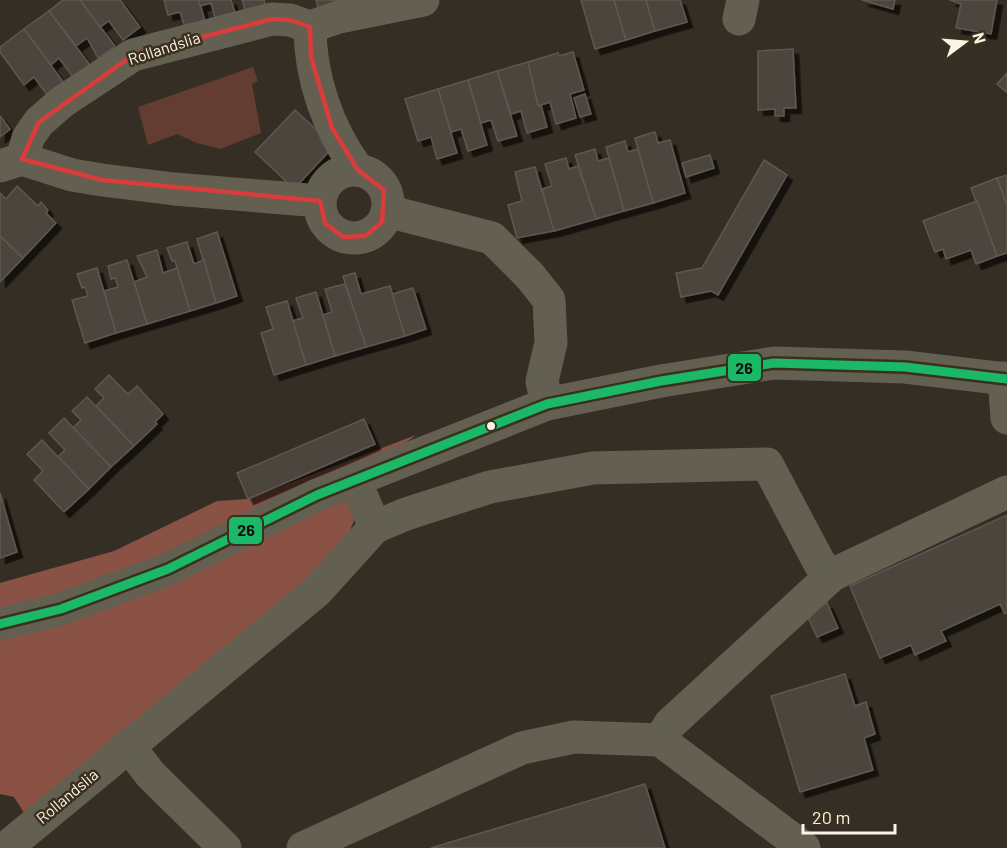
<svg xmlns="http://www.w3.org/2000/svg" width="1007" height="848" viewBox="0 0 1007 848" font-family="Barlow,sans-serif">
	<style>
		.green { fill: #643d32 }
		.forest { fill: #8a5244 }
		.building { fill: #4b443d; stroke: #5e5850; stroke-width: 1.5; filter: url(#shadow) }
		.lines { fill: none; stroke-linecap: round; stroke-linejoin: round }
		.street { stroke: #636051; stroke-width: 33 }
		.bus-1-casing { stroke: #3b301d; stroke-width: 14 }
		.bus-1 { stroke: #1ab867; stroke-width: 9 }
		.marked { fill: none; stroke: #da3c3b; stroke-width: 4.5; stroke-linejoin: round }
		.bus-dot { fill: #faf3e7; stroke: #3b301d; stroke-width: 2 }
		.labels { text-anchor: middle; stroke-width: 5; stroke-linejoin: round; paint-order: stroke }
		.street-label { font-size: 16px; fill: #faf3e7; stroke: #3b301d }
		.line-badge { stroke: #3b301d; stroke-width: 2 }
		.pale-badge-label { font-size: 16px; text-anchor: middle; font-weight: bold; fill: #111 }
	</style>
	<defs>
		<filter id="shadow"><feDropShadow dx="5.5" dy="5.5" stdDeviation="0" flood-color="#0009"/></filter>
	</defs>
	<rect width="100%" height="100%" fill="#342e24"/>
	<!-- green -->
	<polygon class="green" points="253,67 258,81 252,84 261,133 220,149 197,143 177,134 148,145 138,107"/>
	<!-- forest -->
	<path class="forest" d="M416,435c-11,9 -29,18 -37,29 -18,27 -23,61 -40,89l-313,263 -12,-19 -14,-3v-211l114,-32 103,-50 31,-2z"/>
	<!-- building -->
	<g class="building">
		<polygon points="63,0 80,0 115,46 98,58 87,38 76,46 49,11"/>
		<polygon points="80,0 120,0 140,27 123,40 109,21 100,27"/>
		<polygon points="164,0 199,0 207,28 187,34 180,12 168,15"/>
		<polygon points="199,0 231,0 237,19 217,25 211,3 200,6"/>
		<polygon points="242,0 264,0 267,10 247,16"/>
		<polygon points="316,0 338,0 339,5 319,11"/>
		<polygon points="581,0 614,0 626,40 595,49"/>
		<polygon points="614,0 646,0 655,31 626,40"/>
		<polygon points="646,0 680,0 687,22 655,31"/>
		<polygon points="862,0 895,0 893,9"/>
		<polygon points="950,0 997,0 991,34 956,28 961,4"/>
		<polygon points="49,11 90,65 73,77 59,58 51,65 24,29"/>
		<polygon points="24,29 64,83 48,96 34,77 24,85 0,52 0,47"/>
		<polygon points="793,49 796,108 784,108 784,116 775,116 775,109 758,110 758,51"/>
		<polygon points="573,52 584,90 570,94 576,118 556,124 550,102 538,106 528,62 558,53 559,56"/>
		<polygon points="528,62 538,106 541,105 547,127 527,133 521,111 511,114 497,71"/>
		<polygon points="497,71 517,136 498,141 491,120 481,123 468,80"/>
		<polygon points="1007,73 1007,93 997,84"/>
		<polygon points="468,80 487,145 468,151 461,129 451,132 438,89"/>
		<polygon points="438,89 457,153 437,159 431,137 418,141 405,99"/>
		<polygon points="585,94 591,114 580,117 574,98"/>
		<polygon points="295,110 334,146 294,189 255,152"/>
		<polygon points="0,116 10,129 0,137"/>
		<polygon points="655,132 658,143 670,140 685,193 653,203 635,138"/>
		<polygon points="625,141 628,152 638,149 653,203 624,211 606,147"/>
		<polygon points="595,149 598,161 609,158 624,211 596,219 575,155"/>
		<polygon points="710,155 714,168 686,177 682,163"/>
		<polygon points="566,158 569,169 578,166 596,219 554,231 542,189 552,186 545,164"/>
		<polygon points="764,160 787,175 718,295 711,291 681,297 676,273 702,268"/>
		<polygon points="535,167 554,231 517,238 508,205 522,201 515,172"/>
		<polygon points="1007,175 1007,206 997,178"/>
		<polygon points="997,178 1007,206 1007,253 997,256 971,188"/>
		<polygon points="17,186 38,206 41,202 48,210 46,213 56,223 23,258 0,236 0,193 6,199"/>
		<polygon points="977,201 997,256 976,264 971,250 946,259 943,249 935,252 923,221"/>
		<polygon points="217,232 237,296 216,303 197,239"/>
		<polygon points="0,236 23,258 0,282"/>
		<polygon points="187,242 194,264 204,260 216,303 190,311 175,261 172,261 167,248"/>
		<polygon points="157,250 163,273 177,268 190,311 147,324 134,282 147,277 137,256"/>
		<polygon points="127,260 147,324 116,333 104,291 118,287 115,278 111,279 108,266"/>
		<polygon points="97,268 116,333 85,343 72,300 88,296 85,287 82,288 77,274"/>
		<polygon points="355,273 361,294 390,286 405,336 366,347 343,276"/>
		<polygon points="345,284 366,347 335,356 323,315 332,312 325,289"/>
		<polygon points="413,288 426,329 405,336 392,294"/>
		<polygon points="316,292 335,356 306,365 292,321 303,318 296,298"/>
		<polygon points="287,301 306,365 274,375 261,333 273,329 266,307"/>
		<polygon points="109,375 128,394 137,386 163,414 155,422 157,424 134,446 96,406 104,398 95,389"/>
		<polygon points="87,397 134,446 111,467 73,428 81,420 72,411"/>
		<polygon points="64,418 111,467 89,489 58,457 65,450 49,433"/>
		<polygon points="364,419 375,444 248,499 237,473"/>
		<polygon points="42,440 89,489 64,512 34,480 43,471 27,454"/>
		<polygon points="0,493 17,552 0,558"/>
		<polygon points="1007,515 1007,613 1005,614 1000,604 941,631 946,641 915,655 911,645 880,658 850,586"/>
		<polygon points="827,603 838,628 817,637 806,613"/>
		<polygon points="845,674 855,706 866,702 875,734 864,738 873,770 800,792 771,696"/>
		<polygon points="645,784 665,848 431,848"/>
	</g>
	<g class="lines">
		<!-- street -->
		<g class="street">
			<polyline points="739,19 743,0"/>
			<path d="M310,27c0,51 18,102 48,143"/>
			<polyline points="22,159 28,138 39,122 62,102 133,55 272,19 290,20 310,27 339,17 423,0"/>
			<polyline points="0,166 22,159 72,175 102,180 174,189 320,201"/>
			<circle cx="354" cy="204" r="34"/>
			<polyline points="387,211 492,238 530,276 549,300 551,343 542,381 547,404"/>
			<polyline points="1004,378 1007,418"/>
			<polyline points="375,527 406,514 490,487 593,468 767,464 820,564 832,575"/>
			<polyline points="0,624 61,609 168,569 317,495 547,404 661,381 774,363 905,367 1007,379"/>
			<polyline points="660,740 670,724 832,575 1007,492"/>
			<polyline points="128,745 150,774 225,848"/>
			<polyline points="6,848 317,591 375,527 355,481"/>
			<polyline points="303,848 522,748 574,737 660,740 804,848"/>
		</g>
		<!-- bus-1 casing -->
		<g class="bus-1-casing">
			<polyline id="bus-1" points="0,624 61,609 168,569 317,495 547,404 661,381 774,363 905,367 1007,379"/>
		</g>
		<!-- bus-1 -->
		<use href="#bus-1" class="bus-1"/>
	</g>
	<!-- marked area -->
	<path class="marked" d="M272,19l18,1 20,7 1,30 21,71 26,42 26,20 -2,32 -17,14 -22,1 -18,-14 -5,-22 -218,-21 -80,-21 17,-37 94,-67z"/>
	<!-- markers -->
	<circle class="bus-dot" cx="491" cy="426" r="5"/>
	<g class="labels">
		<!-- street labels -->
		<g class="street-label">
			<text transform="translate(164 48) rotate(-18)" y="6">Rollandslia</text>
			<text transform="translate(67 796) rotate(-40)" y="6">Rollandslia</text>
		</g>
	</g>
	<g class="line-badge">
		<rect x="727" y="353" width="35" height="29" rx="6" fill="#1ab867"/>
		<rect x="228" y="516" width="35" height="29" rx="6" fill="#1ab867"/>
	</g>
	<g class="pale-badge-label">
		<text x="744" y="374">26</text>
		<text x="246" y="536">26</text>
	</g>
	<!-- north arrow -->
	<g transform="translate(965 42) rotate(74)" stroke="#3b301d" stroke-width="4.5" paint-order="stroke">
	<path d="M0-4.5L10 22L0 15L-10 22Z" fill="#faf3e7"/>
	<text y="-9" font-size="16" font-weight="bold" text-anchor="middle" fill="#faf3e7">N</text>
	</g>
	<!-- scale -->
	<path d="M803 824v9h92v-9" fill="none" stroke="#faf3e7" stroke-width="3"/>
	<text x="812" y="824" font-size="18" fill="#faf3e7" stroke="#3b301d" stroke-width="4.5" paint-order="stroke">20 m</text>
</svg>
